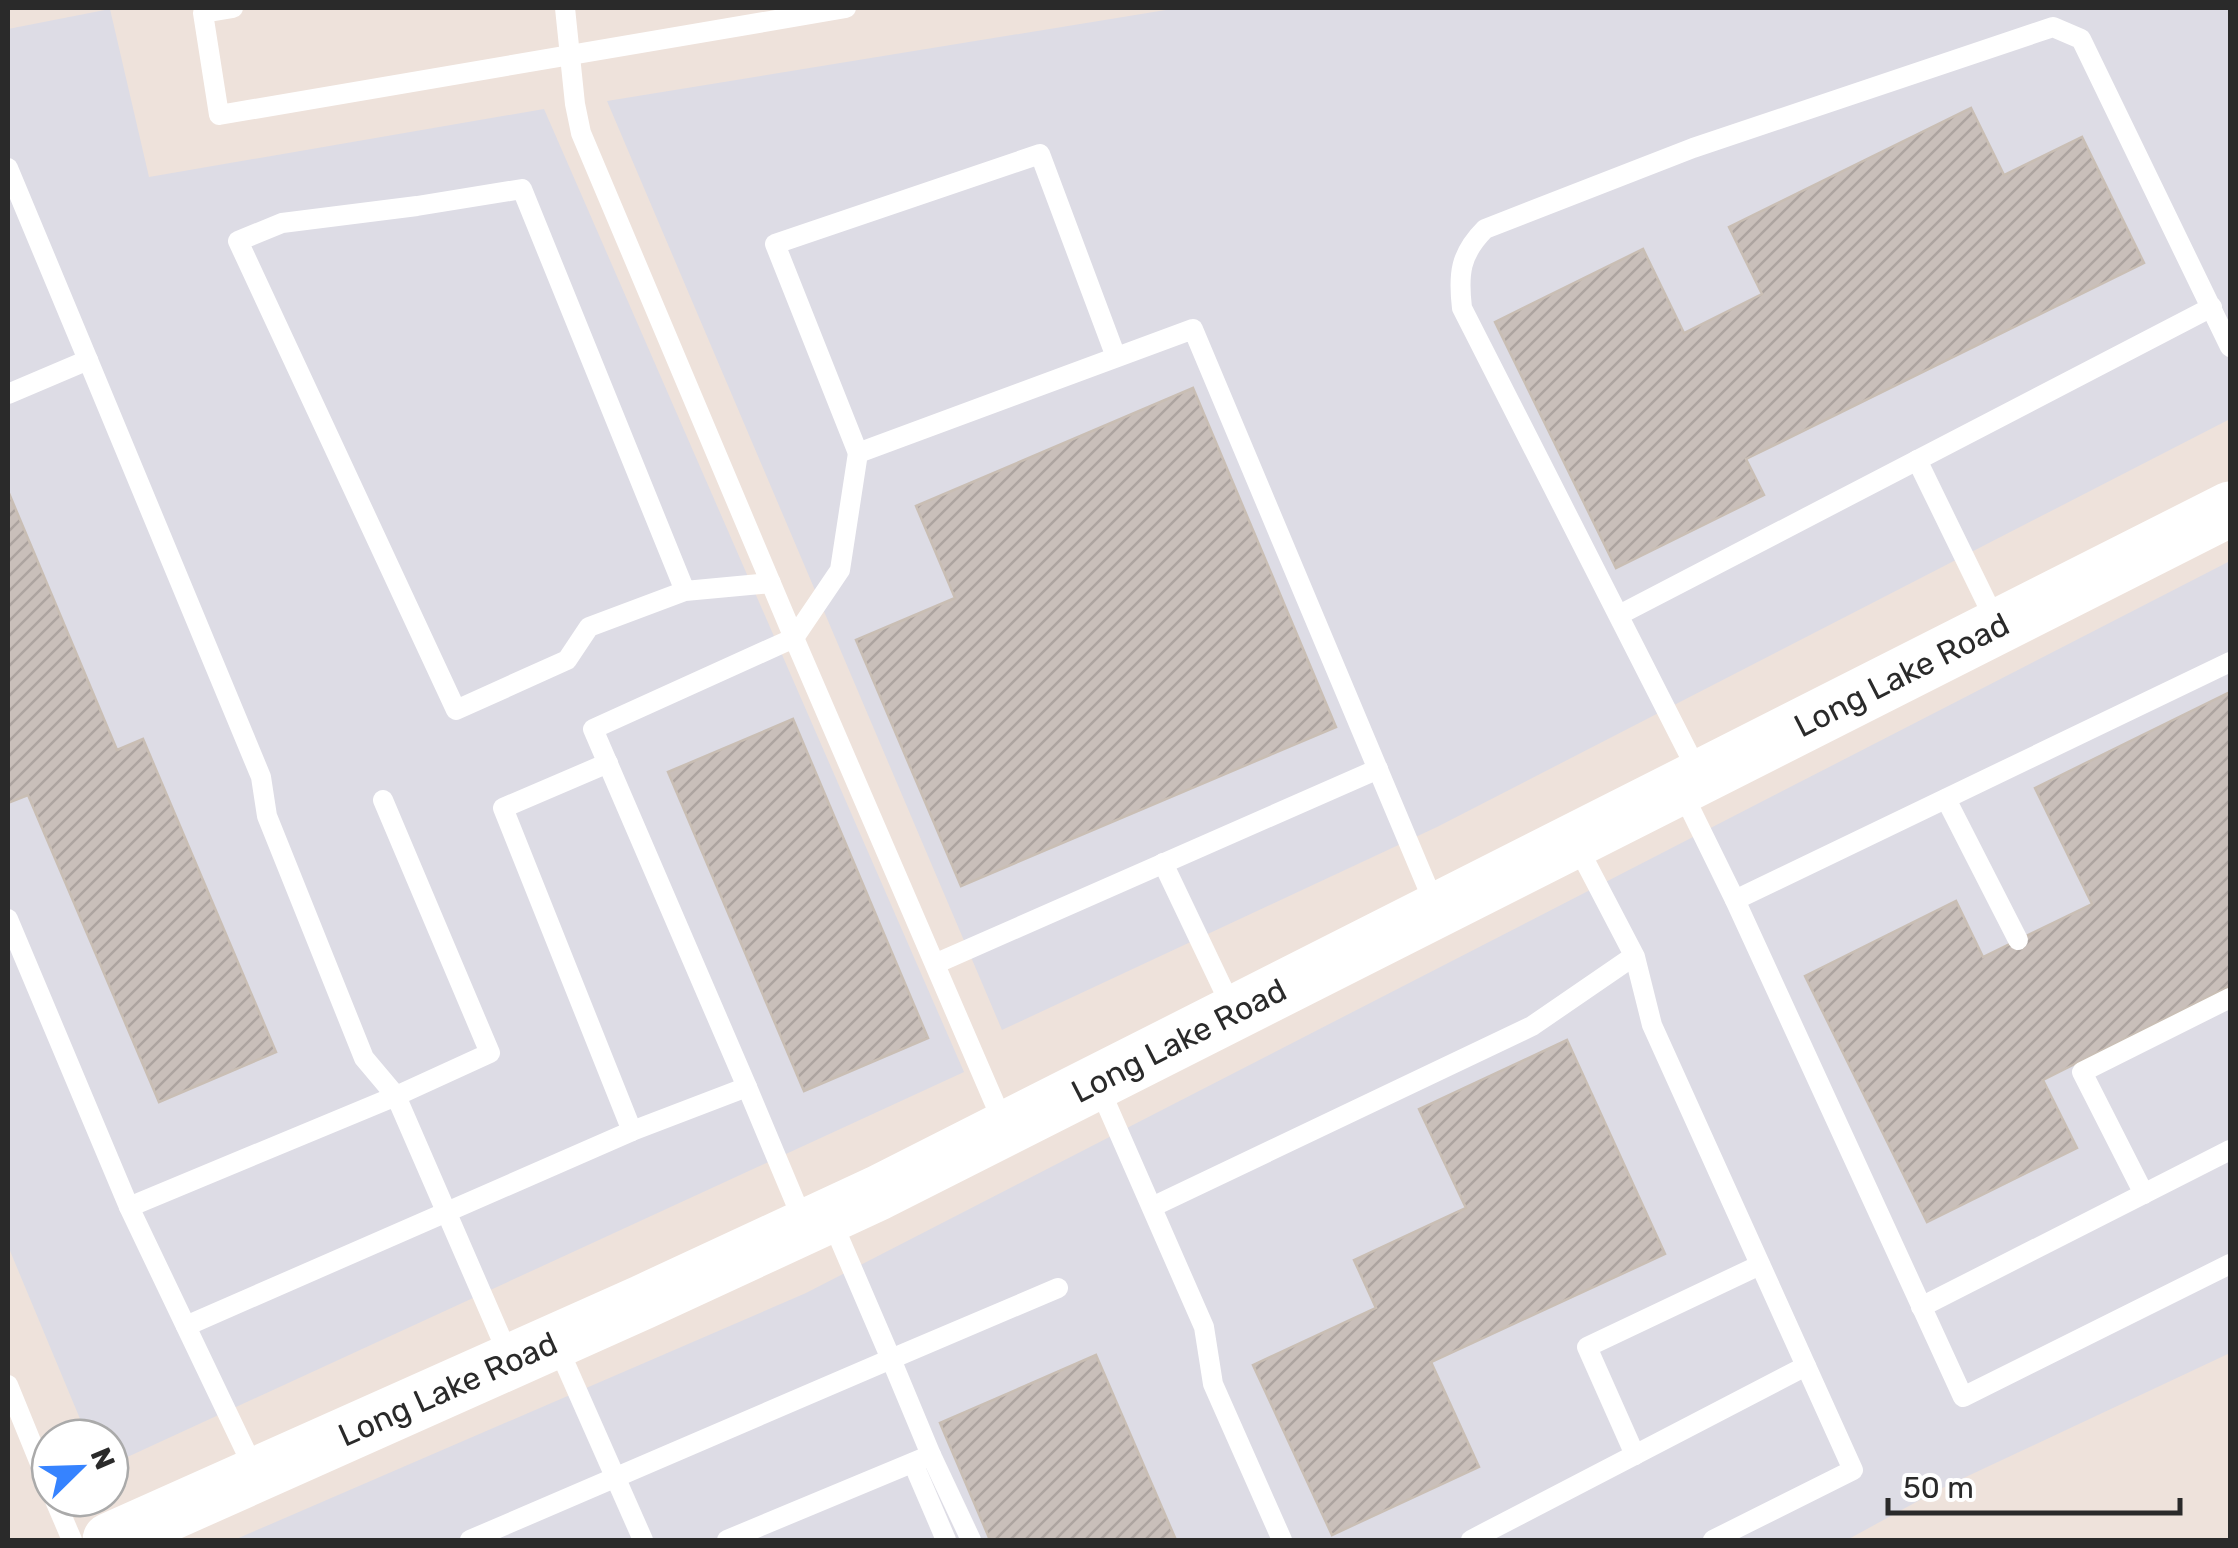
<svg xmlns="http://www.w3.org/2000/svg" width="2238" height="1548" viewBox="0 0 2238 1548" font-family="Rubik,sans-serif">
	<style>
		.industrial { fill: #dddce5 }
		.building { fill: url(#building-hatch); stroke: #c9beb4; stroke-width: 2.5 }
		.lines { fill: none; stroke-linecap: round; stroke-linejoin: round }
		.lane { stroke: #fff; stroke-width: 20 }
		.secondary { stroke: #fff; stroke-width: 55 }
		.labels { text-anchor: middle; stroke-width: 8; stroke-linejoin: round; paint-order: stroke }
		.street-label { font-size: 32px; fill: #2a2a2a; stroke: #fff }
	</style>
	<defs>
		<pattern id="building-hatch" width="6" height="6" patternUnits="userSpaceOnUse" patternTransform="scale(2.5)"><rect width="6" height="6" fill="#c9bfba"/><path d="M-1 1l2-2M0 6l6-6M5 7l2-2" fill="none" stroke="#ada4a0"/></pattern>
	</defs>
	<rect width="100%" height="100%" fill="#eee2db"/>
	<!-- industrial -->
	<g class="industrial">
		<polygon points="1178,8 2230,8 2230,419 1437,827 1002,1030 607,101"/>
		<polygon points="110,9 149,177 544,109 964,1072 110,1465 110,1438 88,1438 8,1246 8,29"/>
		<polygon points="2230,561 2230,1353 1938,1490 1847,1540 234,1540 806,1293"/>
	</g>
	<!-- building -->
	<g class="building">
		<polygon points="1971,108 2004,175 2082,137 2144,263 1746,459 1764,495 1616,568 1495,322 1643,249 1684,333 1762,294 1729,227"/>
		<polygon points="1193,388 1336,727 961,886 856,640 955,598 916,506"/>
		<polygon points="8,491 117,750 143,739 276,1052 159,1102 28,795 8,803"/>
		<polygon points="2230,692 2230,986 2043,1080 2077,1148 1927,1222 1805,976 1956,901 1983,957 2092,904 2035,788"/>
		<polygon points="793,719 928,1038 804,1091 668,772"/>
		<polygon points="1567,1040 1665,1254 1431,1362 1479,1467 1332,1535 1253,1365 1376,1308 1354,1260 1466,1208 1419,1109"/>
		<polygon points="1096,1355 1176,1540 990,1540 940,1423"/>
	</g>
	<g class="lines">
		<!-- lane -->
		<g class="lane">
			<polyline points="233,8 203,13 219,115 846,8"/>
			<polyline points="565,8 575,104 581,133 794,638"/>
			<polyline points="8,168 88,360"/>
			<polyline points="8,394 88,360 261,777 267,816 364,1058 396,1096 490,1053 383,800"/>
			<polyline points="858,453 775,244 1040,154 1116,357"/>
			<polyline points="1917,460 1997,624"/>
			<polyline points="685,591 522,189 417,206 282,223 238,241 456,710 567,660 589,627 685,591 771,583"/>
			<polyline points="1619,615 2212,307"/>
			<polyline points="794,638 840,570 858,453 1193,329 1437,910"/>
			<polyline points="608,763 503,808 632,1131"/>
			<path d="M1700,776l-238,-468c-4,-34 -2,-54 23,-79l208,-81 360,-121 28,12 149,308"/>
			<polyline points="1681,790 1735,900 1963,1397 2230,1264"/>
			<polyline points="1946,799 2018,940"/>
			<polyline points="1576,844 1635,957 1652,1025 1853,1470 1713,1540"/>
			<polyline points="1163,863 1233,1010"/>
			<polyline points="1735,900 2230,662"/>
			<polyline points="8,919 129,1207 256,1473"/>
			<polyline points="937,963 1378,769"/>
			<polyline points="1098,1085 1204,1327 1213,1384 1282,1540"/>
			<polyline points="747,1087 804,1223"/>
			<polyline points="2144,1194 2082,1072 2230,998"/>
			<polyline points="129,1207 396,1096 511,1361"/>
			<polyline points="1152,1207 1532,1026 1634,956"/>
			<polyline points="1921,1307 2230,1150"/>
			<polyline points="186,1326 632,1131 747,1087 593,729 794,638 1005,1127"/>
			<polyline points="556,1343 643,1540"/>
			<polyline points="8,1385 50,1488"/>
			<polyline points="931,1455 971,1540"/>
			<polyline points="1635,1455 1587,1347 1760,1265"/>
			<polyline points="913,1463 946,1540"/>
			<polyline points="54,1498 72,1540"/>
			<polyline points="470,1540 891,1359 830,1217"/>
			<polyline points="727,1540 931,1455 891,1359 1058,1288"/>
			<polyline points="1471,1540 1806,1366"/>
		</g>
		<!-- secondary -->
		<path class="secondary" id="s1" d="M110,1540l533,-238 235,-109 1352,-684"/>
	</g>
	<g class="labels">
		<!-- street labels -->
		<g class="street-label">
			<text dy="11" stroke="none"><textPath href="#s1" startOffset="1990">Long Lake Road</textPath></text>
			<text dy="11" stroke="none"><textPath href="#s1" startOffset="1180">Long Lake Road</textPath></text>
			<text dy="11" stroke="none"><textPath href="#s1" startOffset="370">Long Lake Road</textPath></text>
		</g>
	</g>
	<!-- border -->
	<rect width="2238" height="1548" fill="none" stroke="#2a2a2a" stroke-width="20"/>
	<!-- north arrow -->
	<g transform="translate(80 1468) rotate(67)"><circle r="48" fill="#ffffff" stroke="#aaaaaa" stroke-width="2.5"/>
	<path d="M0-8L18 38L0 25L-18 38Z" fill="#3683ff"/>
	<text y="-15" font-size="28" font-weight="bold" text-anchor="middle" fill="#2a2a2a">N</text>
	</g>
	<!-- scale -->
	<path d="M1888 1498v15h292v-15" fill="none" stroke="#2a2a2a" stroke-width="5"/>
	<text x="1903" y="1498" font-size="30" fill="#2a2a2a" stroke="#ffffff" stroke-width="8" paint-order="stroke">50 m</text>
</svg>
